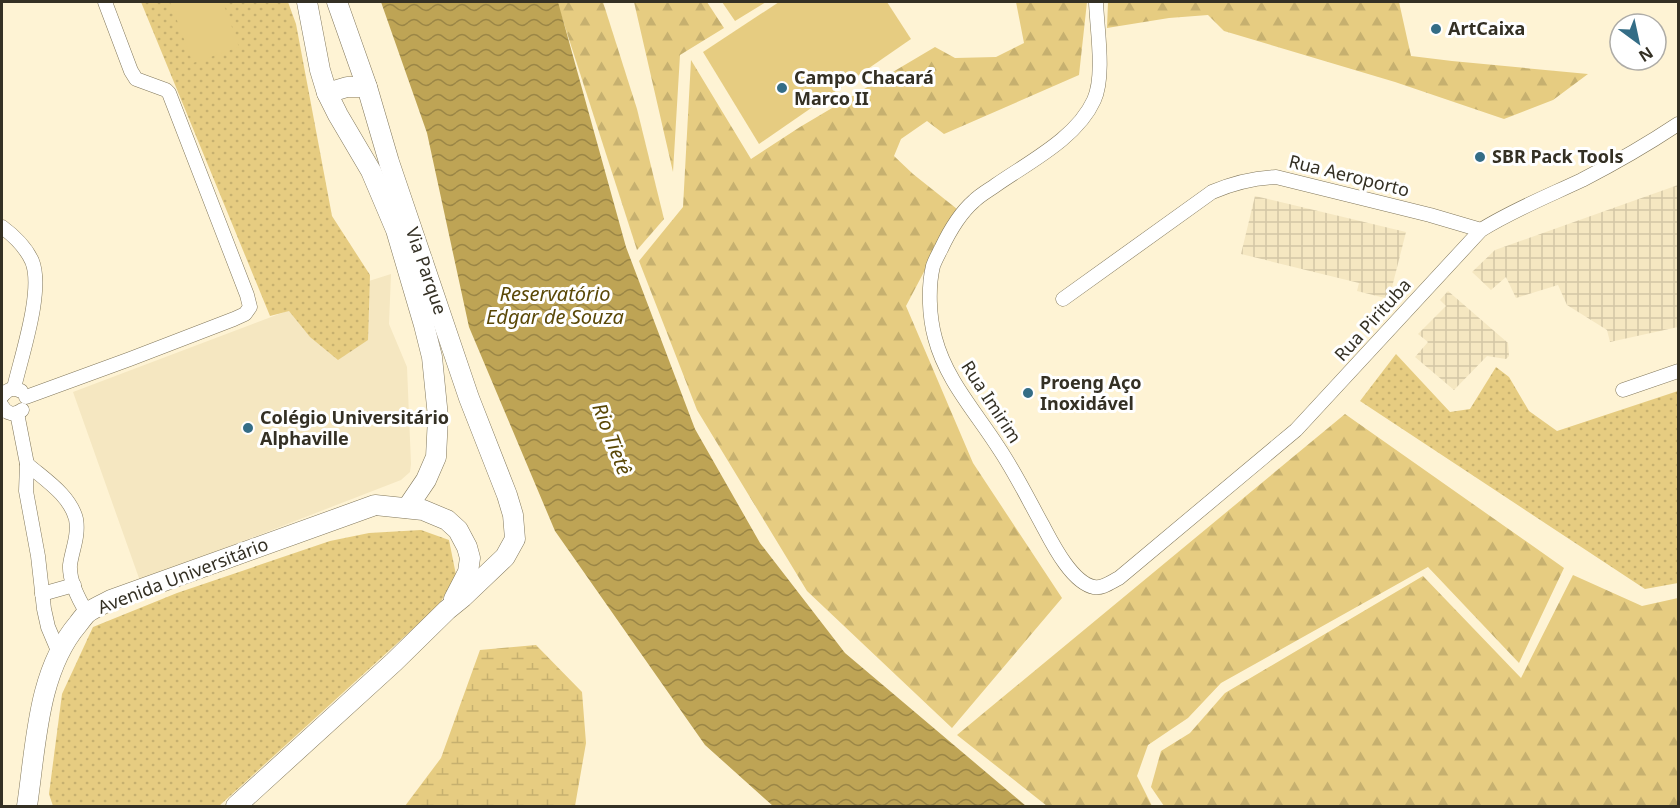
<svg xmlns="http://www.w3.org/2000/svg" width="1680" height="808" viewBox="0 0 1680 808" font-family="'Noto Sans',sans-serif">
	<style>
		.built { fill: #f5e7c1 }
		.industrial { fill: url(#industrial-grid) }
		.grass { fill: url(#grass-dots) }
		.forest { fill: url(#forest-firs) }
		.wetland { fill: url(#wetland-marsh) }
		.pitch { fill: #e6cc81 }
		.water { fill: url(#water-waves) }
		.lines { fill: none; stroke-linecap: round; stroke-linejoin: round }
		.minor-casing { stroke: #81775b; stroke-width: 15 }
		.secondary-casing { stroke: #81775b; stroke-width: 21 }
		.minor { stroke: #fff; stroke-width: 14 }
		.secondary { stroke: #fff; stroke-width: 20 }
		.poi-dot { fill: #346d86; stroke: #fff; stroke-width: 2 }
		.labels { text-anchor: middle; stroke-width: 6; stroke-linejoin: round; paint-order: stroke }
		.poi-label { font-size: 18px; font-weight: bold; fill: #343024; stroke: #fff; text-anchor: start }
		.street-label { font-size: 18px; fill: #343024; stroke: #fff }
		.water-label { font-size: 20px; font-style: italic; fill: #5a4807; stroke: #fff }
	</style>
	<defs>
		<pattern id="industrial-grid" width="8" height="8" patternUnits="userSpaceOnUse" patternTransform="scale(1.5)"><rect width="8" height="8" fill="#f5e7c1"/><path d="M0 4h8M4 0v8" fill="none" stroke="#d3c6a6"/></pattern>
		<pattern id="grass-dots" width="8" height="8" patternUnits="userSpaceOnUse" patternTransform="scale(1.5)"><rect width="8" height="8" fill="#e6cc81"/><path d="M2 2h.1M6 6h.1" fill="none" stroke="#c6b06f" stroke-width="1.8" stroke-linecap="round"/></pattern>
		<pattern id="forest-firs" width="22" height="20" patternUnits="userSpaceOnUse" patternTransform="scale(1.5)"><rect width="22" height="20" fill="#e6cc81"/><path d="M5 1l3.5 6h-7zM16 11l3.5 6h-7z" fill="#c6b06f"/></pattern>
		<pattern id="wetland-marsh" width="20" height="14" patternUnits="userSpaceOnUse" patternTransform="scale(1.5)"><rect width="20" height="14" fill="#e6cc81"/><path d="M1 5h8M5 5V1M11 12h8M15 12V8" fill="none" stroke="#c6b06f"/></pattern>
		<pattern id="water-waves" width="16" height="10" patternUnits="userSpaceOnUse" patternTransform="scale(1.5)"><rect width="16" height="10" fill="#bea455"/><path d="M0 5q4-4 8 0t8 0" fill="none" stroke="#9b8646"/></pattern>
	</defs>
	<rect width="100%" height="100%" fill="#fef3d4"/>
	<!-- built -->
	<polygon class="built" points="391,274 389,324 407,367 411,464 410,472 401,480 140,581 73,392 350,287"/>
	<!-- industrial -->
	<g class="industrial">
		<polygon points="1678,185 1678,327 1610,342 1607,330 1567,305 1558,285 1516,298 1506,277 1491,290 1472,272 1495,250"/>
		<polygon points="1255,196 1406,232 1389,299 1357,291 1359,283 1241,254"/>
		<polygon points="1448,291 1508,343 1509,356 1506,359 1487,356 1454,390 1415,357 1428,342 1418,334 1446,306 1440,300"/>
	</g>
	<!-- grass -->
	<g class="grass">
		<polygon points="141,2 288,2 296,24 332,216 370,275 368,340 338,360 310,337 289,311 270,316"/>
		<polygon points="1396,354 1450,412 1470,409 1496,367 1509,377 1529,411 1557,431 1678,391 1678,583 1645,589 1360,401"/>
		<polygon points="421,530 449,540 456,575 439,605 219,806 53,806 49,794 62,694 93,627 177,593 330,541 369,533"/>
	</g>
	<!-- forest -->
	<g class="forest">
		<polygon points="557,2 603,2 637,109 664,219 637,250"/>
		<polygon points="634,2 707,2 724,28 680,55 673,172"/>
		<polygon points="1016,2 1087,2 1079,75 944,134 927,121 901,139 894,156 913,174 957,209 906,306 973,463 1062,598 952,728 807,591 697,410 639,261 683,207 691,60 751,159 800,127 935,47 955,58 996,57 1024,43"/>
		<polygon points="1108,2 1399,2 1411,56 1452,61 1588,74 1553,100 1504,119 1395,82 1224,31 1208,15 1169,18 1107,28"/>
		<polygon points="1345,414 1564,568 1519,663 1428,567 1221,683 1188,718 1148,745 1137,776 1152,806 1047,806 957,735"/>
		<polygon points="1573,575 1642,606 1678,598 1678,806 1164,806 1151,787 1161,751 1190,733 1225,693 1423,576 1521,678"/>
	</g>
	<!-- wetland -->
	<polygon class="wetland" points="536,645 582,692 586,743 575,806 405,806 441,758 480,650"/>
	<!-- pitch -->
	<g class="pitch">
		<polygon points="170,2 223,2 239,47 193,63"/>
		<polygon points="722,2 721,2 766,2 735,21"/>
		<polygon points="779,2 887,2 911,39 759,144 703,52"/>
	</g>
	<!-- water -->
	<polygon class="water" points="381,2 558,2 626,247 695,429 760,543 845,653 1026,806 773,806 705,745 555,531 469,327 427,133"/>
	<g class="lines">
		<!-- minor casing -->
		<g class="minor-casing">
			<g id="minor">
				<path d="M1096,2c1,27 9,74 -2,98 -17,38 -65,62 -98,85 -7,5 -16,10 -22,16 -15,13 -25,31 -33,48 -3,6 -6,11 -8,17 -5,21 -4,50 2,72 11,42 40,73 63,109 17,25 30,52 45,79 9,17 29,57 51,61 8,2 17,-5 25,-9l177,-148 185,-200c32,-20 67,-34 101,-50 33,-17 66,-36 96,-56"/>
				<path d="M2,227c11,8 24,21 30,34 12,29 -11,96 -18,127"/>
				<path d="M1063,299l149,-107c21,-9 40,-14 64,-15l154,38 51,15"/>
				<polyline points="1623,390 1678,371"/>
				<path d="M2,396c6,-7 11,-9 19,-5"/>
				<polyline points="26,397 130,359 234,319 245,314 250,307 247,295 169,93 166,90 136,79 131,71 105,2"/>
				<path d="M2,406c4,8 13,10 20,4"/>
				<polyline points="17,413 27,464 26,491 38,556 44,609 48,627 59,653"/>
				<path d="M27,464c17,15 43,31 49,55 3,17 -4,31 -6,46 -1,16 9,35 17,48"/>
				<polyline points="42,594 74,585"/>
			</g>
		</g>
		<!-- secondary casing -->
		<g class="secondary-casing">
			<g id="secondary">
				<polyline points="307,2 320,70 327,93 338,115 371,171 396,230 424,325 432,357 438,417 436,457 426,480 407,508"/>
				<polyline points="327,93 347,87 367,87"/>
				<path d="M27,806c9,-59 10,-134 51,-182 3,-4 6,-8 9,-11 7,-5 16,-9 24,-13l264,-95 48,5 24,10 11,10 9,17 3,11 -2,14 -14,27"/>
				<polyline points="236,806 394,662 447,610 463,597 505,557 515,539 513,515 507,495 469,398 389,162 367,87 337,2"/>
			</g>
		</g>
		<!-- minor -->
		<use href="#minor" class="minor"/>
		<!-- secondary -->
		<use href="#secondary" class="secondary"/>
	</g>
	<!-- markers -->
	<g class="poi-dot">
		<circle cx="1436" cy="29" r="6"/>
		<circle cx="782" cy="88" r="6"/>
		<circle cx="1480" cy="157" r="6"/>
		<circle cx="1028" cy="393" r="6"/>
		<circle cx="248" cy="428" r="6"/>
	</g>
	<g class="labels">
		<!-- poi labels -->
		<g class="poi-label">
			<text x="1448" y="35">ArtCaixa</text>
			<text x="794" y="84">Campo Chacará<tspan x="794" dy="21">Marco II</tspan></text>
			<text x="1492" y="163">SBR Pack Tools</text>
			<text x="1040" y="389">Proeng Aço<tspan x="1040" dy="21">Inoxidável</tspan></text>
			<text x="260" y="424">Colégio Universitário<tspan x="260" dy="21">Alphaville</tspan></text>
		</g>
		<!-- street labels -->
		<g class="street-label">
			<text transform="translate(1349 176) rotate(14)" y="6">Rua Aeroporto</text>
			<text transform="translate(426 271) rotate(71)" y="6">Via Parque</text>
			<text transform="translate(1373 320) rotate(-48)" y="6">Rua Pirituba</text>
			<text transform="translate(991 402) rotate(57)" y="6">Rua Imirim</text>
			<text transform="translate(183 576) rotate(-21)" y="6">Avenida Universitário</text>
		</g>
		<!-- water labels -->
		<g class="water-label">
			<text x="555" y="301">Reservatório<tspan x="555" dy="23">Edgar de Souza</tspan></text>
			<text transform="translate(612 439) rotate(69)" y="7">Rio Tietê</text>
		</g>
	</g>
	<!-- border -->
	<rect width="1680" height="808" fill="none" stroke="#343024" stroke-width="6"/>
	<!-- north arrow -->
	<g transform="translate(1638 42) rotate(147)"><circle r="28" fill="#ffffff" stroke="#aeaca7" stroke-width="1.5"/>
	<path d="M0-4.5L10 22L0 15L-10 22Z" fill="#346d86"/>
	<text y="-9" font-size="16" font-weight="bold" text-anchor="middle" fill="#343024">N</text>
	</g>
</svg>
